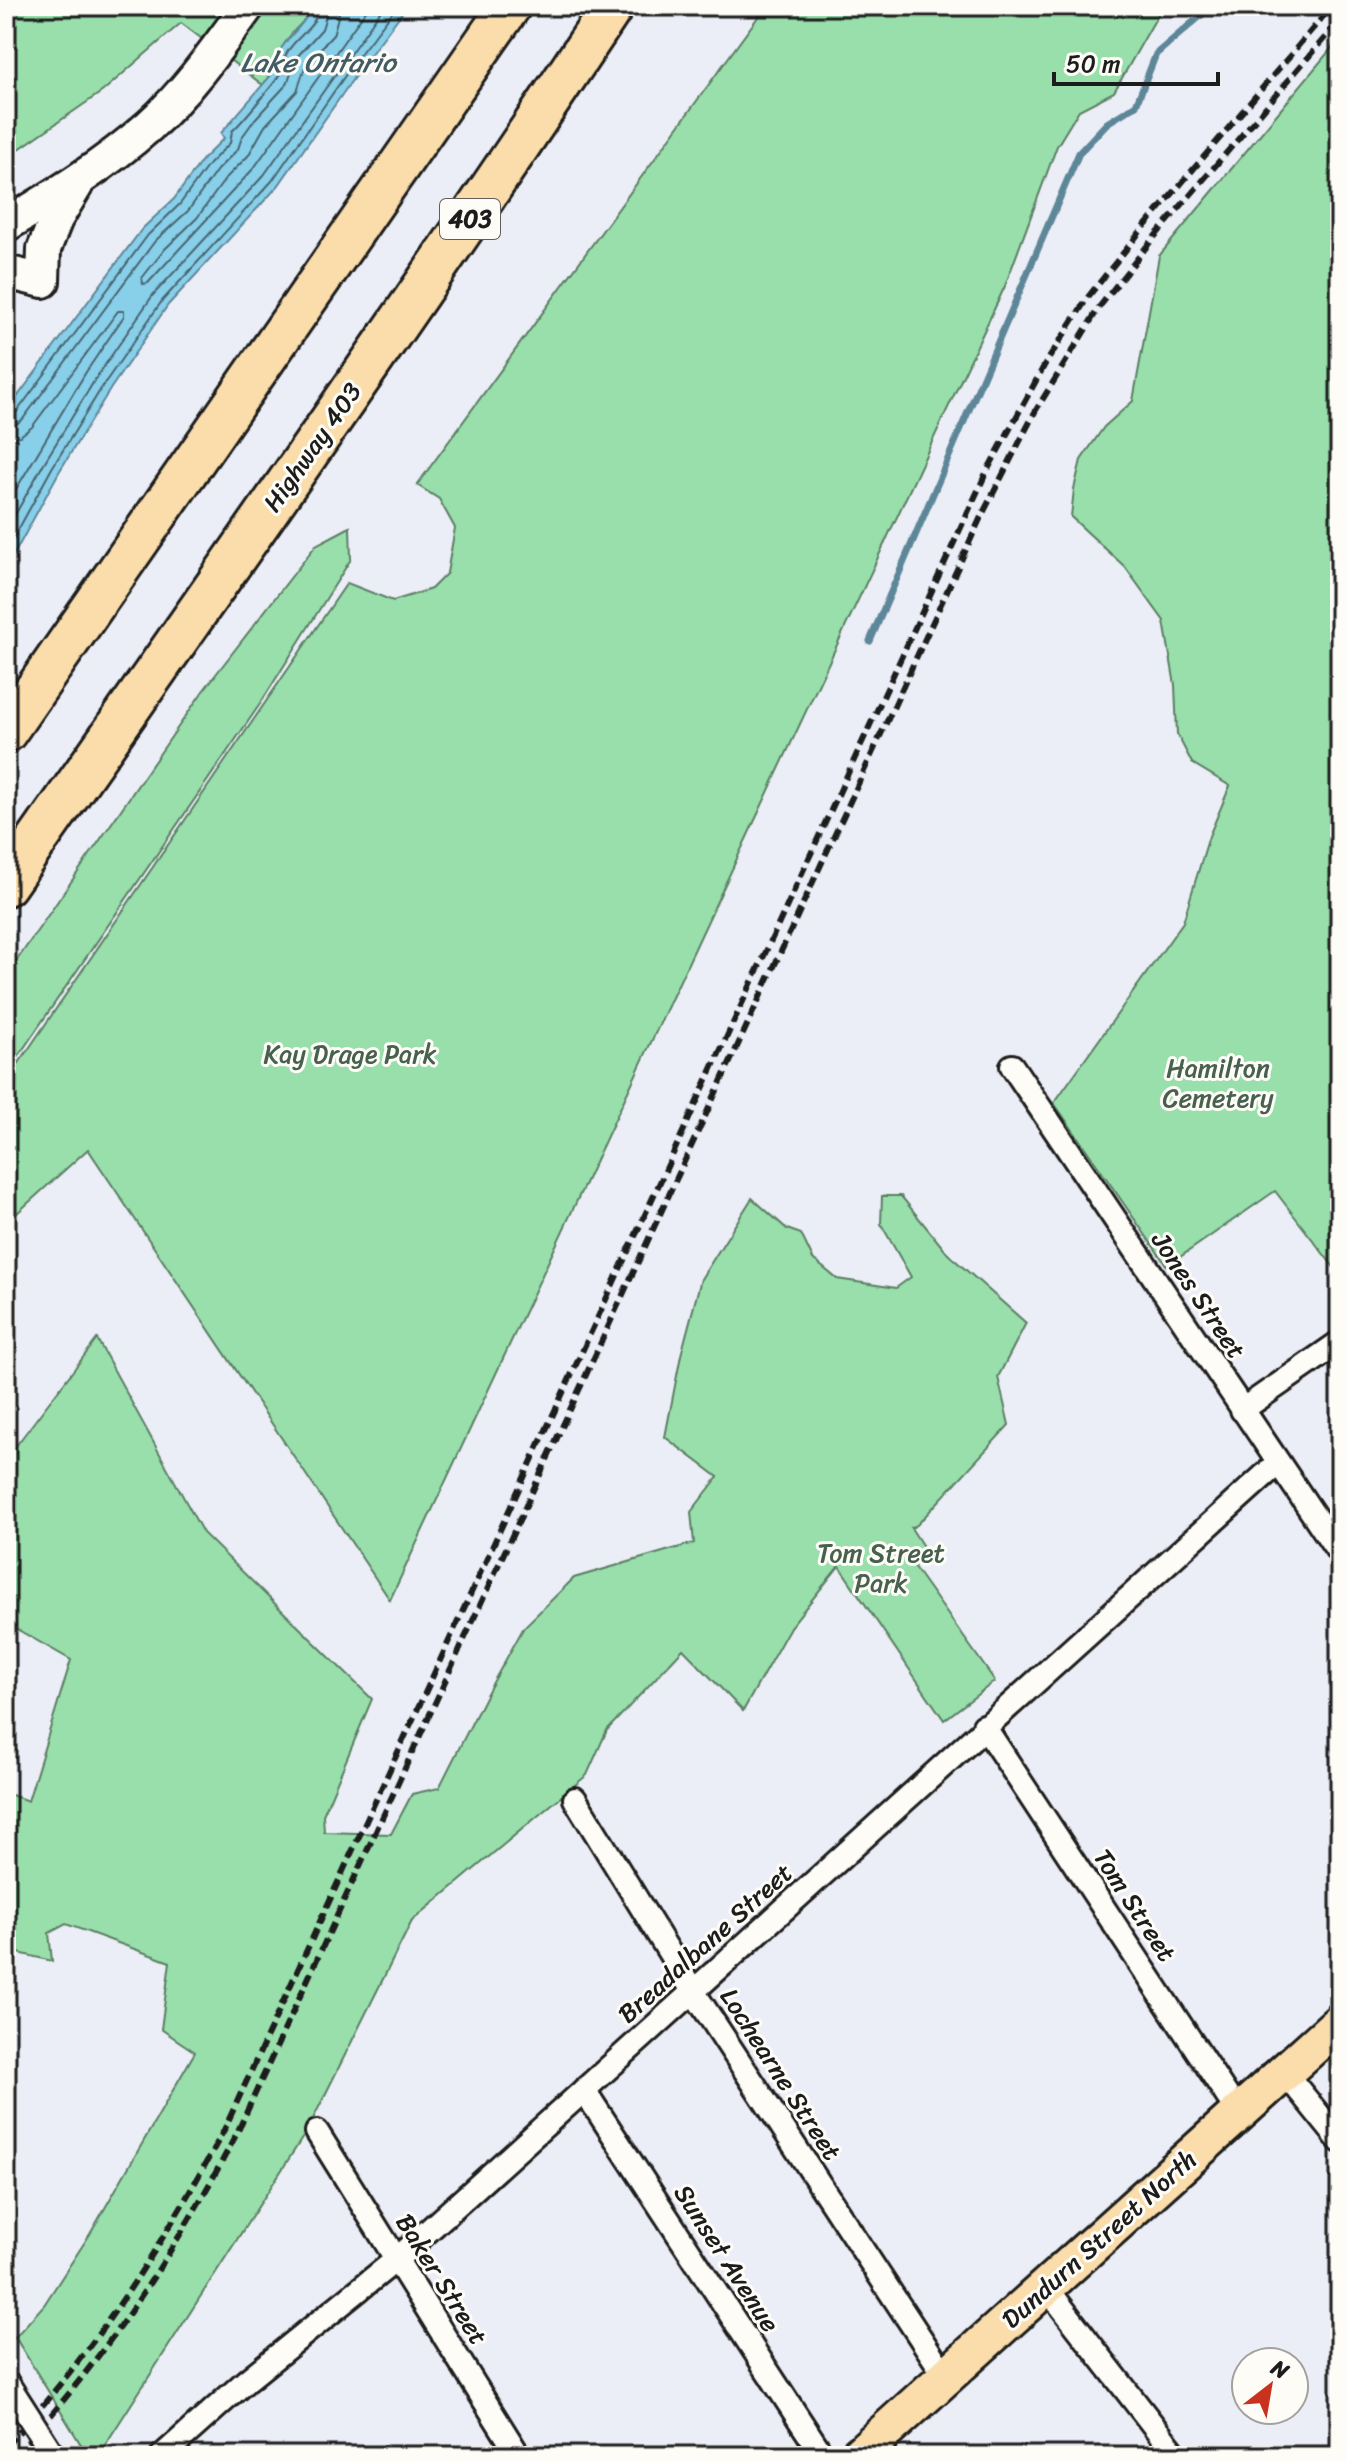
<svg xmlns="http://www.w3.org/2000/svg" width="1346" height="2462" viewBox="0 0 1346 2462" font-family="Sriracha,sans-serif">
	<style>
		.green { fill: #99dfac; stroke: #5a7e64; stroke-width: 2 }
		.water { fill: #88cfea; stroke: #5d8798; stroke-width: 2 }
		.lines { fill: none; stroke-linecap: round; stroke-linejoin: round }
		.shore { stroke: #47646e; stroke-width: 2 }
		.stream { stroke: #5d8798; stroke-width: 7 }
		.street-casing { stroke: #1c1c1c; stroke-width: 28 }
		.secondary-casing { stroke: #1c1c1c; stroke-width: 38 }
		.primary-casing { stroke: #1c1c1c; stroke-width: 42 }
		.highway-casing { stroke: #1c1c1c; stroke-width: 46 }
		.street { stroke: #fdfcf7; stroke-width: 22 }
		.secondary { stroke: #fdfcf7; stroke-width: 32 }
		.primary { stroke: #faddab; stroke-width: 36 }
		.highway { stroke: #faddab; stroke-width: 40 }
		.rail { stroke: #1c1c1c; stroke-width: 6; stroke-dasharray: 12 6; stroke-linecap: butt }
		.street-bridge-casing { stroke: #1c1c1c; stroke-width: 28; stroke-linecap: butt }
		.street-bridge { stroke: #fdfcf7; stroke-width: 22 }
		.labels { text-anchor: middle; stroke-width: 6; stroke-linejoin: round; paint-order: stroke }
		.shield { fill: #fdfcf7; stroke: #605f5e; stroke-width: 2 }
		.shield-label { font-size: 24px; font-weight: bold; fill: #1c1c1c }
		.street-label { font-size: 26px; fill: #1c1c1c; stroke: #fdfcf7 }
		.park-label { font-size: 26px; fill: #48604e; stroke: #fdfcf7 }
		.water-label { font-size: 28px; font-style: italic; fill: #425b64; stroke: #fdfcf7 }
	</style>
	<rect width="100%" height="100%" fill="#eceef7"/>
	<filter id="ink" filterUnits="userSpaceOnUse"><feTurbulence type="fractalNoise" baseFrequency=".0125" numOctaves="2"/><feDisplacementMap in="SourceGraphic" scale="16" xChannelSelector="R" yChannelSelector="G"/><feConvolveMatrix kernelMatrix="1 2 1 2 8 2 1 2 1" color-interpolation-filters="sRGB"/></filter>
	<g filter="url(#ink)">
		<!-- green -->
		<g class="green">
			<path d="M11,6h301c-6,17 -13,17 -22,30 -13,16 -16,34 -27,49l-82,-62 -78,68 -97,67v-148z"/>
			<polygon points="766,6 1166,6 1160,11 1114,92 1079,110 1057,146 1005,286 390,1600 88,1149 6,1223 6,1082 347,583 393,601 431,589 447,573 455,528 439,499 417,485"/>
			<polygon points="1340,38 1340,1266 1336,1270 1275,1191 1167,1266 1054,1103 1183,922 1209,836 1230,786 1192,763 1177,734 1175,685 1164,621 1125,567 1071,517 1074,489 1081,460 1104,427 1133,401 1159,256"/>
			<polygon points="350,527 351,559 260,704 6,1074 6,976 203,691 316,545"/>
			<polygon points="882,1196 901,1196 948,1254 1026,1323 998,1377 1009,1425 917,1525 911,1528 924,1548 914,1567 995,1681 944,1720 839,1566 790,1627 743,1711 683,1649 607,1730 587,1775 412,1921 308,2129 98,2456 88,2456 15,2337 44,2305 90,2234 195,2052 161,2029 170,1962 66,1924 49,1933 52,1961 6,1950 6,1793 28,1801 71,1660 6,1623 6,1459 97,1339 203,1533 372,1699 323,1815 324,1832 391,1834 412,1794 439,1788 486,1695 524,1627 574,1578 694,1543 691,1512 718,1477 665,1437 681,1355 701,1279 752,1198 787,1229 801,1234 813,1259 837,1279 896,1288 911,1277 881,1224"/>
		</g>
		<!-- water -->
		<path class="water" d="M312,6h95l-40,53 -89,127 -110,119 -57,83 -52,84 -53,97v-157l136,-183 32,-30 29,-40 21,-21 -3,-5 52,-60c0,-29 30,-42 39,-67z"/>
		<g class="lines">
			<!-- shore -->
			<g class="shore">
				<polyline points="341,6 333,35 306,64 297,91 265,126 248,156 226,178 197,218 165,249 142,278 143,284 148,283 254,168 369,6"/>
				<path d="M6,416l10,-3 132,-178 32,-31 29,-40 21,-21 2,-12c4,-2 47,-53 48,-57 3,-8 3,-15 8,-23 11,-17 28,-23 31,-45"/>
				<polyline points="6,426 15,425 23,419 155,241 188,211 217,170 238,149 242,137 255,119 287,84 296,58 322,29 329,6"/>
				<polyline points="6,438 20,436 32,427 118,311 124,311 124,316 86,372 6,506"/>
				<polyline points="6,531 44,463 96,378 153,295 264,175 384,6"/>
				<polyline points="6,552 52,468 104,384 162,301 272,181 360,54 397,6"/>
			</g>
			<!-- stream -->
			<polyline class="stream" points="870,641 1079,153 1107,123 1136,105 1156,54 1212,6"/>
			<!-- street casing -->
			<g class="street-casing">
				<g id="street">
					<polyline points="1012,1066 1340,1554"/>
					<polyline points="1242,1410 1340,1342"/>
					<polyline points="984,1726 1239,2114"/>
					<polyline points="575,1799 693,1991 946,2377"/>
					<polyline points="1285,2073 1340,2141"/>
					<polyline points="584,2090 823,2456"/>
					<polyline points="317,2132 519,2456"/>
					<polyline points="1046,2287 1177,2456"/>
					<polyline points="162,2456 246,2381 397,2259 1278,1463"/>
				</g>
			</g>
			<!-- secondary casing -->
			<g class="secondary-casing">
				<g id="secondary">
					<path d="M6,225c50,-30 99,-60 143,-99 38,-34 69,-79 99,-120"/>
					<polyline points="6,272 43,281 44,249 56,219 77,184"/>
				</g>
			</g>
			<!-- primary casing -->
			<g class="primary-casing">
				<polyline id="primary" points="858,2456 1340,2022"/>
			</g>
			<!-- highway casing -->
			<g class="highway-casing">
				<g id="highway">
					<polyline points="6,732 510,6"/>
					<path d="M6,885c204,-292 410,-582 607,-879"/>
				</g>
			</g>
			<!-- street -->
			<use href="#street" class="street"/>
			<!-- secondary -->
			<use href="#secondary" class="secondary"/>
			<!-- primary -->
			<use href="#primary" class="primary"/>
			<!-- highway -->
			<use href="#highway" class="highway"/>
			<!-- rail -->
			<g class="rail">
				<path d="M6,2446c90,-95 158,-204 219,-318l761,-1655 58,-107 44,-69 52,-65 192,-226"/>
				<path d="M15,2456c91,-99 160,-204 222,-323l744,-1616 55,-107 64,-104 51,-65 189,-221"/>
			</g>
			<!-- street-bridge casing -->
			<g class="street-bridge-casing">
				<polyline id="street-bridge" points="6,2381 54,2456"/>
			</g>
			<!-- street-bridge -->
			<use href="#street-bridge" class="street-bridge"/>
		</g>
	</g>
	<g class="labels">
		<!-- shield labels -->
		<rect class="shield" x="440" y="199" width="60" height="40" rx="6"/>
		<g class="shield-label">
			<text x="470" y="227">403</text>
		</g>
		<!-- street labels -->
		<g class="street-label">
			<text transform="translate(312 447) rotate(-55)" y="9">Highway 403</text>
			<text transform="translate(1199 1295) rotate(56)" y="9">Jones Street</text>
			<text transform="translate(1135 1905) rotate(57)" y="9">Tom Street</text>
			<text transform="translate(705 1943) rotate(-42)" y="9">Breadalbane Street</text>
			<text transform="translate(781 2074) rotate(57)" y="9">Lochearne Street</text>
			<text transform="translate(1099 2239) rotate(-42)" y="9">Dundurn Street North</text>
			<text transform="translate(727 2258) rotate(57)" y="9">Sunset Avenue</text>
			<text transform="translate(442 2279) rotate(58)" y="9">Baker Street</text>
		</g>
		<!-- park labels -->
		<g class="park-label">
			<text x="350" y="1063">Kay Drage Park</text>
			<text x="1218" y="1077">Hamilton<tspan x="1218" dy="30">Cemetery</tspan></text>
			<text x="881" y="1562">Tom Street<tspan x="881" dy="30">Park</tspan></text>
		</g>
		<!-- water labels -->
		<g class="water-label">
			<text x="318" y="72">Lake Ontario</text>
		</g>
	</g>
	<!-- margin -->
	<rect width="1346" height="2462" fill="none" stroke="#fdfcf7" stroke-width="32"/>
	<rect x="16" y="16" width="1314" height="2430" fill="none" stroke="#1c1c1c" stroke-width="3" filter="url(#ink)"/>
	<!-- north arrow -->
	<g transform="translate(1270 2386) rotate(31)"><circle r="38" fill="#fdfcf7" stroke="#a3a29f" stroke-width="2"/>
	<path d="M0-6L14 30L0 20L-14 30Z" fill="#c8321e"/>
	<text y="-12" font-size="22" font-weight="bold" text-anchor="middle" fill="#1c1c1c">N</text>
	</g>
	<!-- scale -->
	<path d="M1054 72v12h164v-12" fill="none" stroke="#1c1c1c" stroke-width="4"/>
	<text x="1066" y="72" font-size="24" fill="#1c1c1c" stroke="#fdfcf7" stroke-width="6" paint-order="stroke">50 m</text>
</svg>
